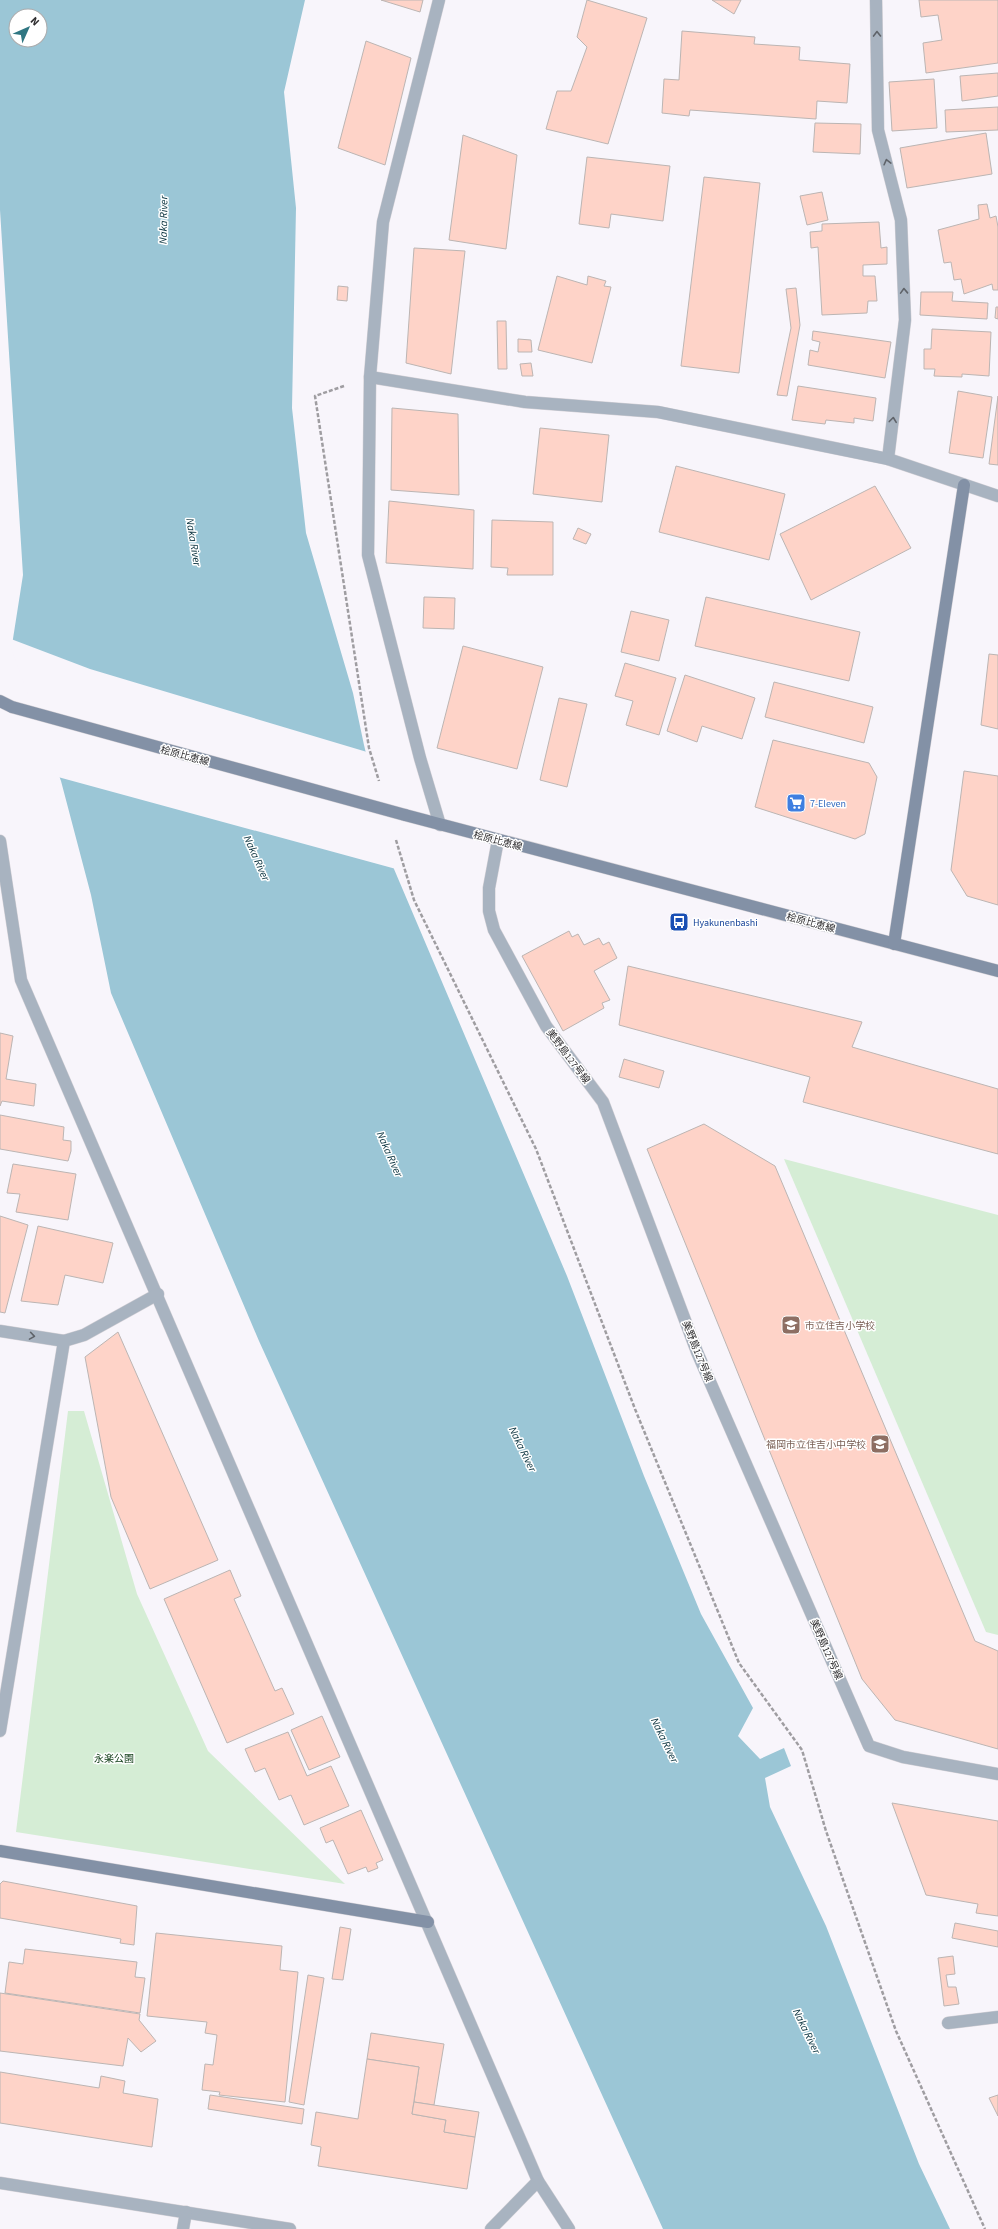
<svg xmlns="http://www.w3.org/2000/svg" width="998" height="2229" viewBox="0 0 998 2229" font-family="'Source Sans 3','Noto Sans JP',sans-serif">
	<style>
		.green { fill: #d5edd5 }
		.water { fill: #9bc6d6; fill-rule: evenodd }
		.pier { fill: #f8f5fb }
		.building { fill: #fed3c8; stroke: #bcb5b3 }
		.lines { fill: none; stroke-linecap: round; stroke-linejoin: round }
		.street-casing { stroke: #d4d1d6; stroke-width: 13 }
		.secondary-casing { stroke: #d4d1d6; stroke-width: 13 }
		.path { stroke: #9f9da1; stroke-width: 2.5; stroke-dasharray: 4 2; stroke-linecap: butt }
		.street { stroke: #a8b3c0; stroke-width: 12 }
		.secondary { stroke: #8391a6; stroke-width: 12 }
		.secondary-bridge-casing { stroke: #d4d1d6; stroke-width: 13; stroke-linecap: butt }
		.secondary-bridge { stroke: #8391a6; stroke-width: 12 }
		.oneway { stroke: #5f6369 }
		.labels { text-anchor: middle; stroke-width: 3; stroke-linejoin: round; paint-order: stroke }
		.street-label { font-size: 10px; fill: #2e2d2f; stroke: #fff }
		.shop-label { font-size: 10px; fill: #366cbe; stroke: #fff; text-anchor: start }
		.transit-label { font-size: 10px; fill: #164399; stroke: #fff; text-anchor: start }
		.education-label { font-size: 10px; fill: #785e54; stroke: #fff; text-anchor: start }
		.park-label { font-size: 10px; fill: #093710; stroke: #fff }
		.water-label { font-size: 11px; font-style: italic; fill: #08313d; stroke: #fff }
	</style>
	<rect width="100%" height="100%" fill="#f8f5fb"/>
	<!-- green -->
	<g class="green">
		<polygon points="784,1159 998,1215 998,1635 986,1632"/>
		<polygon points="68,1411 84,1411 137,1594 208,1751 345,1884 16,1832"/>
	</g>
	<!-- water -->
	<path class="water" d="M0,0h305l-21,92 12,116 -4,200 14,125 47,160 11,52 30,124 173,407 77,200 57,138 52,94 -15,28 22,23 24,-11 7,18 -26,12 5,29 56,119 93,238 31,65h-287l-404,-888 -148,-348 -20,-98 -30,-114 -49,-136 11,-70 -23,-365zM16,16h24v24h-24z"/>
	<!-- pier -->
	<polygon class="pier" points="11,639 90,669 367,752 396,869 58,777 10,645"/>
	<!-- building -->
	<g class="building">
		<polygon points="381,0 423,0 420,12"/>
		<polygon points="587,0 647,18 608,144 546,129 557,91 571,91 587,47 577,37"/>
		<polygon points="712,0 741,0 734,14"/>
		<polygon points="919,0 998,0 998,63 926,73 923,43 942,40 938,15 921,17"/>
		<polygon points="682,31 755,37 754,44 800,47 799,60 850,64 847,103 817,101 816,119 690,110 689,116 662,113 664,79 679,80"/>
		<polygon points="366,41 411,58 385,165 338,148"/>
		<polygon points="998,73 998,96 962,101 960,76"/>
		<polygon points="934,79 937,128 892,131 889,82"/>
		<polygon points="998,107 998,130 946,132 945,110"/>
		<polygon points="815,123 861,124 860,154 813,152"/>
		<polygon points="986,133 992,174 907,188 900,148"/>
		<polygon points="463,135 517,155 506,249 449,240"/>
		<polygon points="587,157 670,166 663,221 611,214 609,228 579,224"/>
		<polygon points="704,177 760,183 739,373 681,366"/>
		<polygon points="822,192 828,220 807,225 800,196"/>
		<polygon points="987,204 990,218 996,216 998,227 998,290 993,290 992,284 964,294 961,279 954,280 951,262 944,263 938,230 979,219 978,205"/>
		<polygon points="879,222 881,248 887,247 887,264 863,265 863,276 875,276 877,301 868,301 867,313 822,315 818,247 811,248 810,232 822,231 822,224"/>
		<polygon points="414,248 465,251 451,374 406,363"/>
		<polygon points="557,276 587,285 588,276 606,281 604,286 611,287 592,363 538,350"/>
		<polygon points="338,286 348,287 347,301 337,300"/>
		<polygon points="796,288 800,325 787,396 777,395 791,328 786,289"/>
		<polygon points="921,292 953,292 952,301 988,303 987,319 920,315"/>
		<polygon points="996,307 998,307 998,319 995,318"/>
		<polygon points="497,321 506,321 507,369 498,369"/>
		<polygon points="932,329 991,332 989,376 962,374 962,377 934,376 935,369 924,369 924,349 931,349"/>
		<polygon points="813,331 891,342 885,378 808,365 810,350 818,352 820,342 812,340"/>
		<polygon points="518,339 531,340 532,352 518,352"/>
		<polygon points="531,363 533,376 522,376 520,364"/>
		<polygon points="798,386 876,398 873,421 854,418 854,423 826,420 825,424 792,420"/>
		<polygon points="958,391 992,397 983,458 949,453"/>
		<polygon points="998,396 998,465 989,464"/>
		<polygon points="392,408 458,414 459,495 391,490"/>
		<polygon points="540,428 609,435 602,502 533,494"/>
		<polygon points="676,466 785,494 769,560 659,532"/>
		<polygon points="875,486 911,548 811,600 780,534"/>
		<polygon points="389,501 474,510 473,569 386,563"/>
		<polygon points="492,520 553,522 553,575 507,575 508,568 491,567"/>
		<polygon points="578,528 591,534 586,544 573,539"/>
		<polygon points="424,597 455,598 454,629 423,628"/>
		<polygon points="706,597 860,632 849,681 695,646"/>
		<polygon points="631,611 669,620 659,661 621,652"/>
		<polygon points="463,646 543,667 517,769 437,748"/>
		<polygon points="989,654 998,655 998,729 981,725"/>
		<polygon points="625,663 676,678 659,735 626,725 633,701 615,696"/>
		<polygon points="685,675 755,698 742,739 702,726 697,742 667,731"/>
		<polygon points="774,682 873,707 864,743 765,717"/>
		<polygon points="559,698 587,704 567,787 540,780"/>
		<polygon points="773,740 869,763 877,777 865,834 855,839 755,807"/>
		<polygon points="964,771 998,776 998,905 967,896 951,870"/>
		<polygon points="569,931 572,937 578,934 584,945 599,938 603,945 609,942 617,958 594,971 610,1000 602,1003 604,1008 563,1031 522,956"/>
		<polygon points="628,966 862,1022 852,1047 998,1089 998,1154 803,1102 810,1077 619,1025"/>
		<polygon points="0,1033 13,1036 6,1079 36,1084 34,1106 2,1101 0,1106"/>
		<polygon points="624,1059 664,1071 659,1088 619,1077"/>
		<polygon points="0,1115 64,1127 63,1140 71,1141 71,1151 68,1161 0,1149"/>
		<polygon points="704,1124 775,1166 975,1641 998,1651 998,1749 895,1720 862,1679 647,1149"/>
		<polygon points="13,1164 76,1174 68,1220 16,1212 20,1194 7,1193"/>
		<polygon points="0,1216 28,1225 5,1313 0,1312"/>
		<polygon points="38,1226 113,1243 103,1283 65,1275 58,1305 21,1301"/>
		<polygon points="118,1332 218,1560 150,1589 111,1497 85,1357"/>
		<polygon points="230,1570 241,1596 234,1599 275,1691 282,1688 294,1714 227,1743 164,1599"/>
		<polygon points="322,1716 340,1757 309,1770 291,1730"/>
		<polygon points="288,1732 307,1776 331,1766 349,1806 304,1825 291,1795 279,1800 265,1768 255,1772 245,1749"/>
		<polygon points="892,1803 998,1821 998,1916 976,1913 978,1904 926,1895"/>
		<polygon points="361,1810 383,1860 376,1863 378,1868 368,1872 366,1867 348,1874 333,1840 326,1843 320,1828"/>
		<polygon points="3,1881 137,1906 134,1945 120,1943 121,1939 0,1918 0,1884"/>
		<polygon points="955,1923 998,1931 998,1947 952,1938"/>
		<polygon points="340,1927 351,1929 343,1980 332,1979"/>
		<polygon points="156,1933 282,1946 280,1970 298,1972 285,2102 219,2095 220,2092 202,2090 205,2064 213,2065 217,2035 205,2033 207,2022 147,2016"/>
		<polygon points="25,1949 137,1962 135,1977 145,1978 140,2013 5,1993 9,1962 23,1964"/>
		<polygon points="953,1956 955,1974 946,1975 948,1987 956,1987 959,2004 944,2006 938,1958"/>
		<polygon points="308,1975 324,1978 304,2105 289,2102"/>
		<polygon points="0,1993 140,2014 139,2020 156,2041 141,2052 128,2038 123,2066 0,2051"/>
		<polygon points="371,2033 444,2044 434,2105 414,2102 419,2067 367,2059"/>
		<polygon points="367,2059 419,2067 412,2114 446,2120 444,2132 475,2137 467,2189 318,2166 321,2147 311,2145 316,2112 358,2119"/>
		<polygon points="0,2072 99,2088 101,2076 125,2081 123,2093 158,2099 152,2147 0,2123"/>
		<polygon points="210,2095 304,2109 302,2124 208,2109"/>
		<polygon points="998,2095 998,2116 989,2098"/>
		<polygon points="414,2102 479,2112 475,2137 444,2132 446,2120 412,2114"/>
	</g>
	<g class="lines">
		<!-- street casing -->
		<g class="street-casing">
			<g id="street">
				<polyline points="439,0 383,222 370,377 368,555 420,758 440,825"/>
				<polyline points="876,0 878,130 901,220 905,320 888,459"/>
				<polyline points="370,377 525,402 658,412 888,459 998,496"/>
				<polyline points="498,840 489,888 489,911 494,930 546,1026 603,1102 697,1352 869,1746 903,1757 998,1774"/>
				<polyline points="0,841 21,980 538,2181 569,2229"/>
				<polyline points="0,1331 64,1341"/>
				<polyline points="0,1731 64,1341 84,1335 158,1294"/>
				<polyline points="948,2023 998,2017"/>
				<polyline points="0,2183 290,2229"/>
				<polyline points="183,2229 186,2212"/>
				<polyline points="491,2229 538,2181"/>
			</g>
		</g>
		<!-- secondary casing -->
		<g class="secondary-casing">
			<g id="secondary">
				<polyline points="0,701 12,707"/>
				<polyline points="405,815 998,971"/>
				<polyline points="894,944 964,485"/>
				<polyline points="0,1851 428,1922"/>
			</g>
		</g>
		<!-- path -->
		<g class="path">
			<polyline points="344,386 315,396 369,748 379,781"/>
			<polyline points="396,840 414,900 536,1149 635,1409 739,1663 802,1750 826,1831 896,2031 985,2229"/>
		</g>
		<!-- street -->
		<use href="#street" class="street"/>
		<!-- secondary -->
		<use href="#secondary" class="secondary"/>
		<!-- secondary-bridge casing -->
		<g class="secondary-bridge-casing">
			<polyline id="secondary-bridge" points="12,707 405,815"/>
		</g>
		<!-- secondary-bridge -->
		<use href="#secondary-bridge" class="secondary-bridge"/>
	</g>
	<!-- one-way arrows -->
	<defs><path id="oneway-chevron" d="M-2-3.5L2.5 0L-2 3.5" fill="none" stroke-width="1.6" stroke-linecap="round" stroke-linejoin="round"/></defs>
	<g class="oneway">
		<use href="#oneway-chevron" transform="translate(877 34) rotate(-91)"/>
		<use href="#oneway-chevron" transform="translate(887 162) rotate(-104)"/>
		<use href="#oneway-chevron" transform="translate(904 291) rotate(-92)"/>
		<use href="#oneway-chevron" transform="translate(893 420) rotate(-83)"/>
		<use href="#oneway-chevron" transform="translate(32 1336) rotate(9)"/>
	</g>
	<!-- icons -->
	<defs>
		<g id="supermarket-square" transform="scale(1)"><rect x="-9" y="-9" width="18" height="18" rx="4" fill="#3f7fe0" stroke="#fff"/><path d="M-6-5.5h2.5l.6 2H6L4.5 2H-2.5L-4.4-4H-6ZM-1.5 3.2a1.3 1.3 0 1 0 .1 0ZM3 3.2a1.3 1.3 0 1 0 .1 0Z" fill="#fff"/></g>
		<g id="bus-square" transform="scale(1)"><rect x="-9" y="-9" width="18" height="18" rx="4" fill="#1a4fb4" stroke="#fff"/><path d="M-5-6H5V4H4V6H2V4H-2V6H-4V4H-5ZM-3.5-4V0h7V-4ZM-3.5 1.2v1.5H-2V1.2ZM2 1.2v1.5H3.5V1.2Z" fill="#fff"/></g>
		<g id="school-square" transform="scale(1)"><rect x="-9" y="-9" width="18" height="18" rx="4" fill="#8d6e63" stroke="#fff"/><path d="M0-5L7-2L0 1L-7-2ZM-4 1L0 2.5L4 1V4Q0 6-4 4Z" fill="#fff"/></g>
	</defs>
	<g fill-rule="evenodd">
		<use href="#supermarket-square" x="796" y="803"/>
		<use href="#bus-square" x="679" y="922"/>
		<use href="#school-square" x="791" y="1325"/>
		<use href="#school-square" x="880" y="1444"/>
	</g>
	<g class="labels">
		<!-- street labels -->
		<g class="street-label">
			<text transform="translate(185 755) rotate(15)" y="4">桧原比恵線</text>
			<text transform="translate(498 840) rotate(15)" y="4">桧原比恵線</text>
			<text transform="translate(811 922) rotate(15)" y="4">桧原比恵線</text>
			<text transform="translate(569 1056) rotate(53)" y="4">美野島127号線</text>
			<text transform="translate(698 1351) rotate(68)" y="4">美野島127号線</text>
			<text transform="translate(827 1649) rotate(66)" y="4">美野島127号線</text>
		</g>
		<!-- shop labels -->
		<g class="shop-label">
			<text x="810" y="807">7-Eleven</text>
		</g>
		<!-- transit labels -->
		<g class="transit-label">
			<text x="693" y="926">Hyakunenbashi</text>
		</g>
		<!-- education labels -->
		<g class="education-label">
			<text x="805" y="1329">市立住吉小学校</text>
			<text x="866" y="1448" text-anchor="end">福岡市立住吉小中学校</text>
		</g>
		<!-- park labels -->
		<g class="park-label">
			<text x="114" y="1762">永楽公園</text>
		</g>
		<!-- water labels -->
		<g class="water-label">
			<text transform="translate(163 220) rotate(-89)" y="4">Naka River</text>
			<text transform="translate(194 542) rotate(81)" y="4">Naka River</text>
			<text transform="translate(257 858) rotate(66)" y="4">Naka River</text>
			<text transform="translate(390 1154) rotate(66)" y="4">Naka River</text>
			<text transform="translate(523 1449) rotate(64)" y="4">Naka River</text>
			<text transform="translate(665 1740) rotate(64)" y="4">Naka River</text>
			<text transform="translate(807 2031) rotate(64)" y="4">Naka River</text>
		</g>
	</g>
	<!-- north arrow -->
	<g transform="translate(28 28) rotate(45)"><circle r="19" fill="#ffffff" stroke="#ababac"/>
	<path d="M0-3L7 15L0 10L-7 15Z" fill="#2f7682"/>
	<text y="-6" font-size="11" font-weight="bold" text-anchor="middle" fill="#2e2d2f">N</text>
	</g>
</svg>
